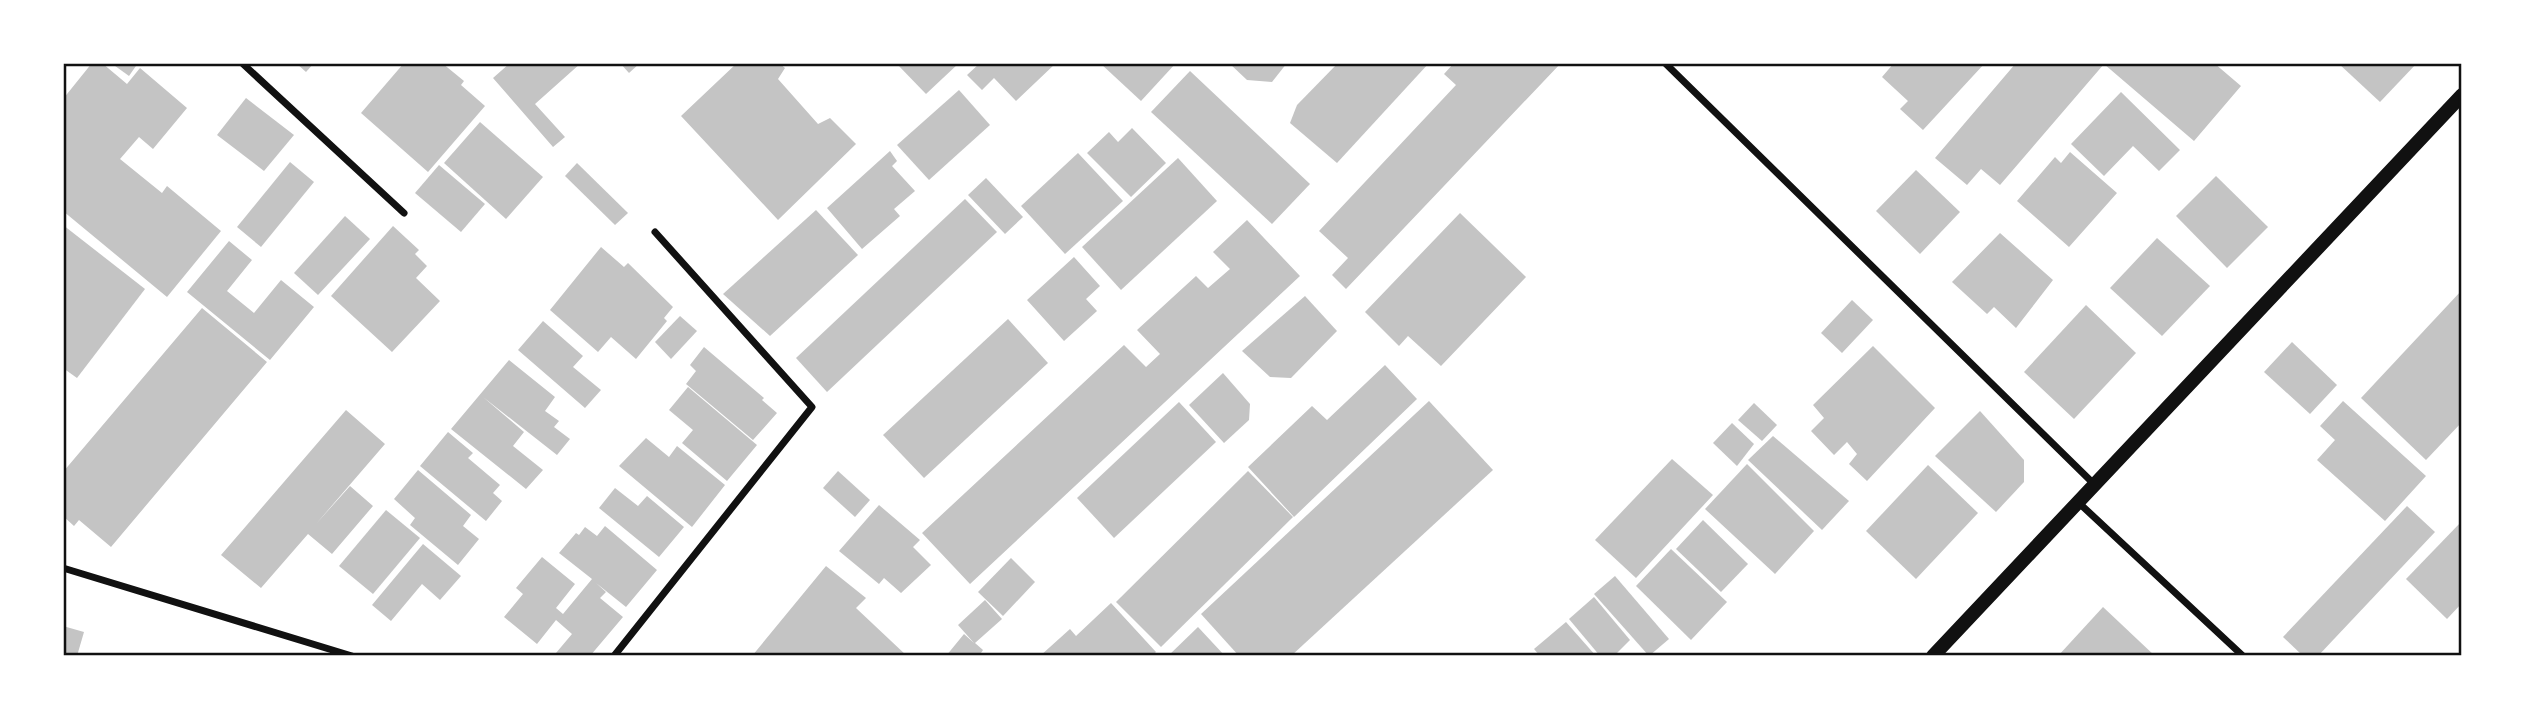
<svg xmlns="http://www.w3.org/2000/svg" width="2525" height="719" viewBox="0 0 2525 719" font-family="Figtree,sans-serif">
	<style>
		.building { fill: #c4c4c4 }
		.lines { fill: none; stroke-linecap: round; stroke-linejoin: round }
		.minor { stroke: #111; stroke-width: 7 }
		.secondary { stroke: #111; stroke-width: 14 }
		.neatline { fill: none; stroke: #111; stroke-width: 2.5 }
	</style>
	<rect width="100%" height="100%" fill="#fff"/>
	<!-- building -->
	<g class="building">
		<polygon points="92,63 102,63 127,84 140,68 187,108 153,149 139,137 120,159 162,193 167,186 221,231 167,297 63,211 63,99"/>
		<polygon points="111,63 138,63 129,76"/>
		<polygon points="296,63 314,63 306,72"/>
		<polygon points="404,63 442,63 464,81 461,85 485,106 428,172 361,113"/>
		<polygon points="510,63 581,63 535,104 565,137 553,147 493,78"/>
		<polygon points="620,63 640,63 629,73"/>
		<polygon points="737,63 779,63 785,68 778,79 818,124 830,118 856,144 778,220 681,116"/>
		<polygon points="896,63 959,63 926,94"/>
		<polygon points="980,63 1056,63 1016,101 994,78 982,90 967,75"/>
		<polygon points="1100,63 1176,63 1141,101"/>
		<polygon points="1229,63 1287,63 1272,82 1247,80"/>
		<polygon points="1338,63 1429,63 1337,163 1290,123 1297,105"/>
		<polygon points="1454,63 1561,63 1346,289 1332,275 1348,258 1319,231 1456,85 1444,74"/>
		<polygon points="1894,63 1985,63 1923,130 1900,109 1908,101 1882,77"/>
		<polygon points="2016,63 2214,63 2241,86 2194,141 2104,64 2000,185 1981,169 1967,185 1935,158"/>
		<polygon points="2338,63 2417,63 2380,102"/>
		<polygon points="1190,71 1310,184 1272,224 1151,112"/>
		<polygon points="959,90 990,125 929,180 897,145"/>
		<polygon points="2121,92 2180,150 2159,171 2133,146 2104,176 2071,144"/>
		<polygon points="246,98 294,135 264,171 217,135"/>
		<polygon points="480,122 543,177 506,219 444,163"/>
		<polygon points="1132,128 1166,163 1131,197 1087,153 1109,132 1118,142"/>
		<polygon points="890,151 897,161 892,166 915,191 894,209 900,216 862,249 827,208"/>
		<polygon points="2070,152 2117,193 2069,247 2017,201 2055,157 2061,163"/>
		<polygon points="1078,153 1123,201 1065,254 1021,206"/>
		<polygon points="1178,158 1217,201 1121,290 1082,247"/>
		<polygon points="290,162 314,182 261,247 237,227"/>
		<polygon points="577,163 628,213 615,225 565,176"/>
		<polygon points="439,165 485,204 461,232 415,193"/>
		<polygon points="1916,170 1960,212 1920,254 1876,211"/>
		<polygon points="2216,176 2268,227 2227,268 2176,216"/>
		<polygon points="986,178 1023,217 1005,234 968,195"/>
		<polygon points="965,199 997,232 827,392 796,358"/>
		<polygon points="816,210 858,255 770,336 723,294"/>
		<polygon points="1460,213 1526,277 1441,366 1408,336 1399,346 1365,312"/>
		<polygon points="345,216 370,239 318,295 294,273"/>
		<polygon points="1247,220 1300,276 970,584 922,533 1124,345 1146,367 1160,354 1137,330 1196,276 1208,288 1230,269 1213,252"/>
		<polygon points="63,225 145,289 77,378 63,368"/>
		<polygon points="393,226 419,250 415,254 427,266 416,278 440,301 392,352 331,296"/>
		<polygon points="2000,233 2053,280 2016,328 1994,307 1987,314 1952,282"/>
		<polygon points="2157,238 2210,286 2162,336 2110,288"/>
		<polygon points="229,241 252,260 227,291 254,313 281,280 314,307 270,360 187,292"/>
		<polygon points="601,247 624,267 628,263 673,307 664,318 667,321 636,359 611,337 598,352 550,310"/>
		<polygon points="1074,257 1100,286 1086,299 1097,311 1064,341 1027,300"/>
		<polygon points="2462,290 2462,422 2426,460 2361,398"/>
		<polygon points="1305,296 1337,331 1291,378 1270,377 1242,351"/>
		<polygon points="1852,300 1873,320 1842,353 1821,333"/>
		<polygon points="2086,305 2136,353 2074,419 2024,372"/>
		<polygon points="202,308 267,362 111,547 79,520 74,526 63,516 63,472"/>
		<polygon points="680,316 697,331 671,359 655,342"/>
		<polygon points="1008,319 1048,363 924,478 883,435"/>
		<polygon points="543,321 583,356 573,367 601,390 585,408 518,350"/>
		<polygon points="2292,342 2337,385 2310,414 2264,372"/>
		<polygon points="1873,346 1935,408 1867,481 1849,464 1857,454 1847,442 1834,455 1811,431 1824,418 1813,405"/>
		<polygon points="704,347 764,398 762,400 777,413 753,440 686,384 696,371 690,365"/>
		<polygon points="509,360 555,397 545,411 559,421 554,427 570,439 557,455 483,397 524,432 513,446 543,470 526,489 451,429"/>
		<polygon points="1385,365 1417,399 1294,517 1248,467 1312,406 1327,420"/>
		<polygon points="1223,373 1250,404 1249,420 1224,443 1189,405"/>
		<polygon points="688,387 757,445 727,481 682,443 693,430 669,410"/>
		<polygon points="1429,401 1493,470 1291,656 1239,656 1201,614"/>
		<polygon points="2343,401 2426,476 2385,521 2317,460 2335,440 2320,426"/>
		<polygon points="1179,402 1216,442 1114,538 1077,498"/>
		<polygon points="1754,403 1777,425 1762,441 1738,420"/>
		<polygon points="346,410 385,444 316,524 350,486 373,506 332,554 308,534 261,588 221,555"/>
		<polygon points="1980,411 2024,460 2024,482 1996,512 1935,456"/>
		<polygon points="1732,423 1754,444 1737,466 1713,443"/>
		<polygon points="448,432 473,453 468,458 500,485 493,493 502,501 486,521 420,466"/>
		<polygon points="1773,436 1849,501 1822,530 1748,460"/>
		<polygon points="646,438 669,457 677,446 725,485 692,527 619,466"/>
		<polygon points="1672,459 1713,495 1636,578 1595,540"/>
		<polygon points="1747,464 1814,531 1775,574 1705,509"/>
		<polygon points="1928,465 1978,513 1916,579 1866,531"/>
		<polygon points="418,470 471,515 463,526 479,539 458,565 410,525 415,518 394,499"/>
		<polygon points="838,471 870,500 855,517 823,488"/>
		<polygon points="1248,471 1293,517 1161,647 1116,602"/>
		<polygon points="615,488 638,506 647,496 684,527 659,557 599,508"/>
		<polygon points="879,505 920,540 913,547 931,565 901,593 884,578 879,584 839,551"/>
		<polygon points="2407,506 2435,532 2318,656 2303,656 2283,637"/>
		<polygon points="386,510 420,538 373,594 339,566"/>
		<polygon points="1703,520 1748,564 1721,592 1676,549"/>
		<polygon points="2462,521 2462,603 2447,619 2406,579"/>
		<polygon points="605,526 657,570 626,607 596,583 606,592 600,598 623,617 590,656 560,656 556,653 572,634 556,620 537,644 504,617 523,594 516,588 542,557 575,584 556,608 563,614 592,579 559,553 576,533 579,535 585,527 597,536"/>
		<polygon points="423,544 461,576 440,600 422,584 391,621 372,605"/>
		<polygon points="1671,549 1727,602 1691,640 1636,586"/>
		<polygon points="1011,558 1035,582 1003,616 978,592"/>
		<polygon points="826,566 866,598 856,608 907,656 752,656"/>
		<polygon points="1615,576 1669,639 1649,656 1594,594"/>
		<polygon points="1594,597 1630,640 1614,656 1600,656 1569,619"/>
		<polygon points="985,600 1002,619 975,643 983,650 979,656 946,656 964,634 974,643 958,625"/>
		<polygon points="1111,603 1156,652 1152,656 1040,656 1070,629 1076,636"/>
		<polygon points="2103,607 2155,656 2058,656"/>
		<polygon points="1566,622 1596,656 1540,656 1534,649"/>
		<polygon points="63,626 84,632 77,656 63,656"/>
		<polygon points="1198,627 1225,656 1168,656"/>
	</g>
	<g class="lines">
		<!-- minor -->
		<g class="minor">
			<polyline points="242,63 404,213"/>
			<polyline points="1665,63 2095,485"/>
			<polyline points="2079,503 2243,656"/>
			<polyline points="63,568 352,656"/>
			<polyline points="614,656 812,407 655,232"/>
		</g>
		<!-- secondary -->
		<polyline class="secondary" points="1933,656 2462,95"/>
	</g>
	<!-- border -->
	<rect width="2525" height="719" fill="none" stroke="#ffffff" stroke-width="130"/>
	<rect x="65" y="65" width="2395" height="589" class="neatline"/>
</svg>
